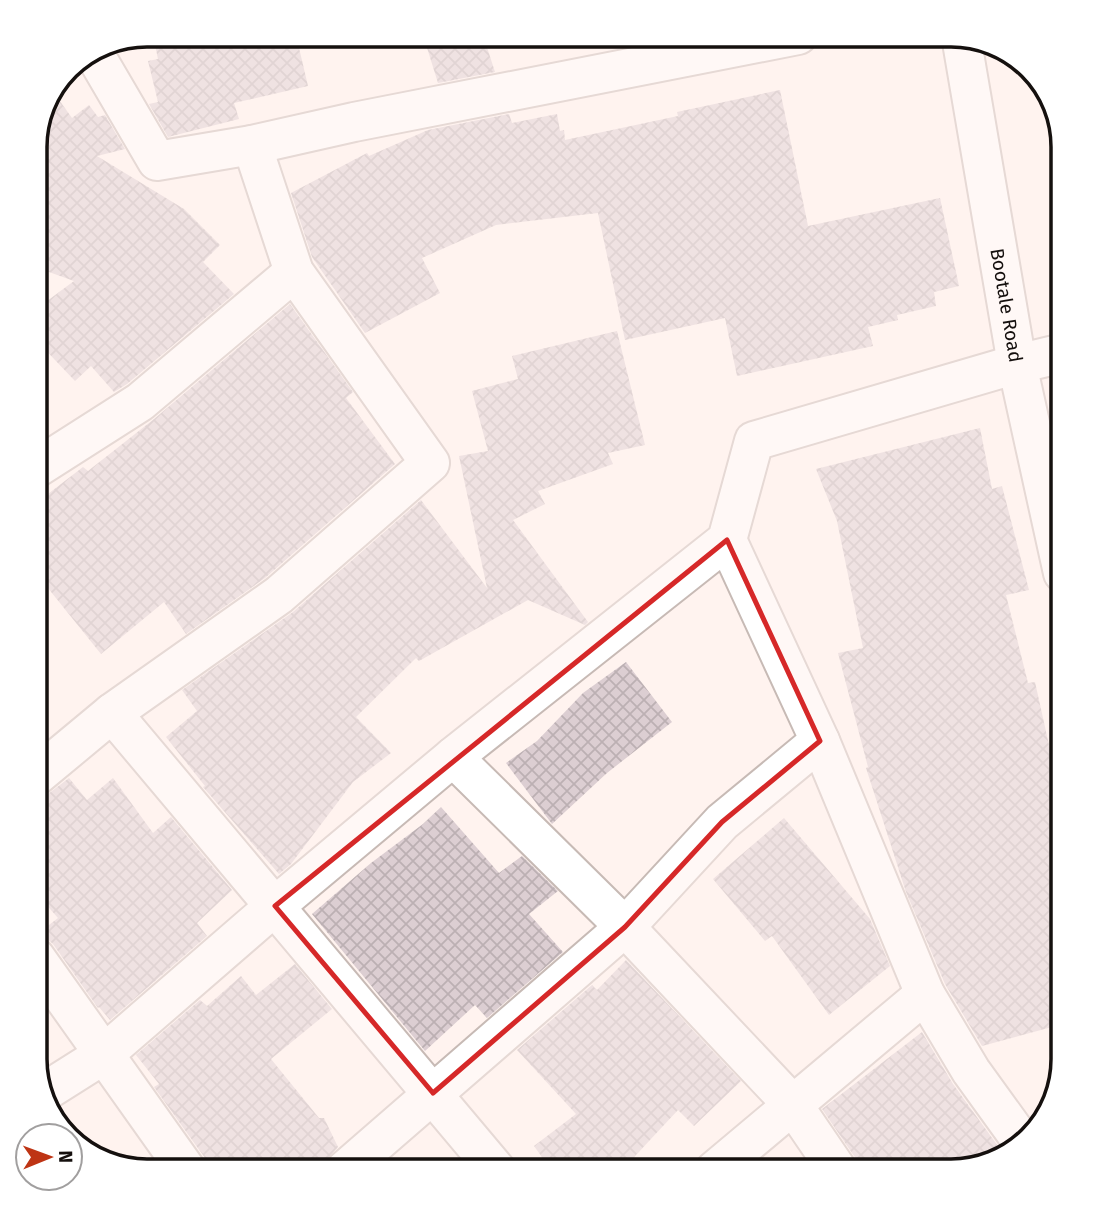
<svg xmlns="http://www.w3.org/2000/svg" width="1098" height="1206" viewBox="0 0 1098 1206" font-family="'Fira Sans',sans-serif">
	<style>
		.building { fill: url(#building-cross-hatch) }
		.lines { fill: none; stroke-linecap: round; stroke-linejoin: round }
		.street-casing { stroke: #c7bab5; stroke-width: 42 }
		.street { stroke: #fff; stroke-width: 38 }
		.marked { fill: none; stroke: #d62828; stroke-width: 5; stroke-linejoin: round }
		.labels { text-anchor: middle; stroke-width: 7; stroke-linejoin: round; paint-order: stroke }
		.street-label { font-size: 19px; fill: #15100e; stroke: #fff }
		.rim { fill: none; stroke: #15100e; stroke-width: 3.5 }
	</style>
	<defs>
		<pattern id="building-cross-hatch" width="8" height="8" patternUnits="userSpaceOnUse" patternTransform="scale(1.75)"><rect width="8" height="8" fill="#dcced2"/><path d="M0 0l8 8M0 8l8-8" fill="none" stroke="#bcb0b3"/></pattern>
	</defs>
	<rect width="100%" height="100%" fill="#fff3ef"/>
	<!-- building -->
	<g class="building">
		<polygon points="153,35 296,35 308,86 234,103 239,119 168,137 149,104 158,102 148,61 158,59"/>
		<polygon points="423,35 483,35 495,72 438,83"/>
		<polygon points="780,90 808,226 940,198 959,286 934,292 936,306 897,315 898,320 868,327 873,346 737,376 725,318 625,340 598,213 496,225 422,258 440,293 365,333 312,257 291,193 367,153 369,156 428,130 509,114 512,123 557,114 560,131 564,130 565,140 678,116 677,112"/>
		<polygon points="57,97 72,118 89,105 98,117 105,115 125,149 97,156 184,209 220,245 203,262 234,294 127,384 114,392 91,366 75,381 35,339 35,310 74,281 35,267 35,140"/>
		<polygon points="290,304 353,392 346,398 395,464 265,578 186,634 164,602 101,654 35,572 35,504 83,467 88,471 154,419"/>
		<polygon points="617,331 645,445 608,453 613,464 538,491 545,504 513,520 588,622 585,625 528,600 419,661 416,658 356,717 391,753 353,782 291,864 279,874 203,787 205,786 166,737 197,711 182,690 293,612 421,500 487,588 459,456 488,451 472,391 518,379 512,356"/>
		<polygon points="980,428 992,489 1002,486 1029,590 1006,595 1028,683 1035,682 1063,808 1063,1024 982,1046 945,984 906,892 866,768 868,767 838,653 863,648 837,521 816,469"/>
		<polygon points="626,662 672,722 607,773 552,824 506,763 537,741 583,693"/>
		<polygon points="69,778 87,800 113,778 153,833 171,817 232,890 197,923 207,936 110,1020 99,1007 98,1008 53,944 45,937 36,935 58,918 35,892 35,798 48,794"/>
		<polygon points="441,807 499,873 522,856 558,891 529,914 563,952 487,1018 475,1005 425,1051 312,914 371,863 423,824"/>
		<polygon points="784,818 870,919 890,966 829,1015 772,936 765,941 713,879"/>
		<polygon points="626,960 741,1081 694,1126 678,1110 621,1171 552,1171 534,1146 576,1114 517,1050 592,985 597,990"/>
		<polygon points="295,964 332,1009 271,1059 319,1118 324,1118 338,1147 324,1163 323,1171 211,1171 205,1158 154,1087 159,1084 136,1055 200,1000 207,1006 241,976 256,995"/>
		<polygon points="922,1032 953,1084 1003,1153 951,1171 867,1171 854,1156 822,1109"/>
	</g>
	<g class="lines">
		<!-- street casing -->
		<g class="street-casing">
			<g id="street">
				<path id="s1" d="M961,36l56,328 46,209"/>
				<polyline points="95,55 157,161 252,145 354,122 798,35"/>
				<polyline points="35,469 140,402 294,272"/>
				<polyline points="112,713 279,595 430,463 294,272 252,145"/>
				<polyline points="820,741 925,994 971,1071 1023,1143"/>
				<polyline points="453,757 625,927 793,1105 838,1171"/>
				<polyline points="35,777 112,713 497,1171"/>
				<polyline points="35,957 187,1171"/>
				<polyline points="46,1091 103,1055 275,906 453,757 727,540 754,441 1017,364 1063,353"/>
				<polyline points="344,1171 625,927 722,822 820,741 727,540"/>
				<polyline points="714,1171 925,994"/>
			</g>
		</g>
		<!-- street -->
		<use href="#street" class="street"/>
	</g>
	<!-- marked area -->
	<path d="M0 0H1098V1206H0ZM727,540l93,201 -98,81 -97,105 -192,166 -158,-187z" fill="#fff3ef" fill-opacity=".55" fill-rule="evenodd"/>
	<path class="marked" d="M727,540l93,201 -98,81 -97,105 -192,166 -158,-187z"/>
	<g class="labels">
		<!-- street labels -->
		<g class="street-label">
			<text dy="7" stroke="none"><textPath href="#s1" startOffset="273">Bootale Road</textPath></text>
		</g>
	</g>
	<!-- crop -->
	<path d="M0 0H1098V1206H0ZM147 47H951A100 100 0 0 1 1051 147V1059A100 100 0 0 1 951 1159H147A100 100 0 0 1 47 1059V147A100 100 0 0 1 147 47Z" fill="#fff" fill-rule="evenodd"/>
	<path class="rim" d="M147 47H951A100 100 0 0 1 1051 147V1059A100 100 0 0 1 951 1159H147A100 100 0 0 1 47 1059V147A100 100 0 0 1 147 47Z"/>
	<!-- north arrow -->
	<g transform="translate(49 1157) rotate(89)"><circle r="33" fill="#ffffff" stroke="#a19f9f" stroke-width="2"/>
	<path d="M0-5L12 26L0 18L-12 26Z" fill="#be3414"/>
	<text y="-10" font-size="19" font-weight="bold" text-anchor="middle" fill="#15100e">N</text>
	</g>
</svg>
